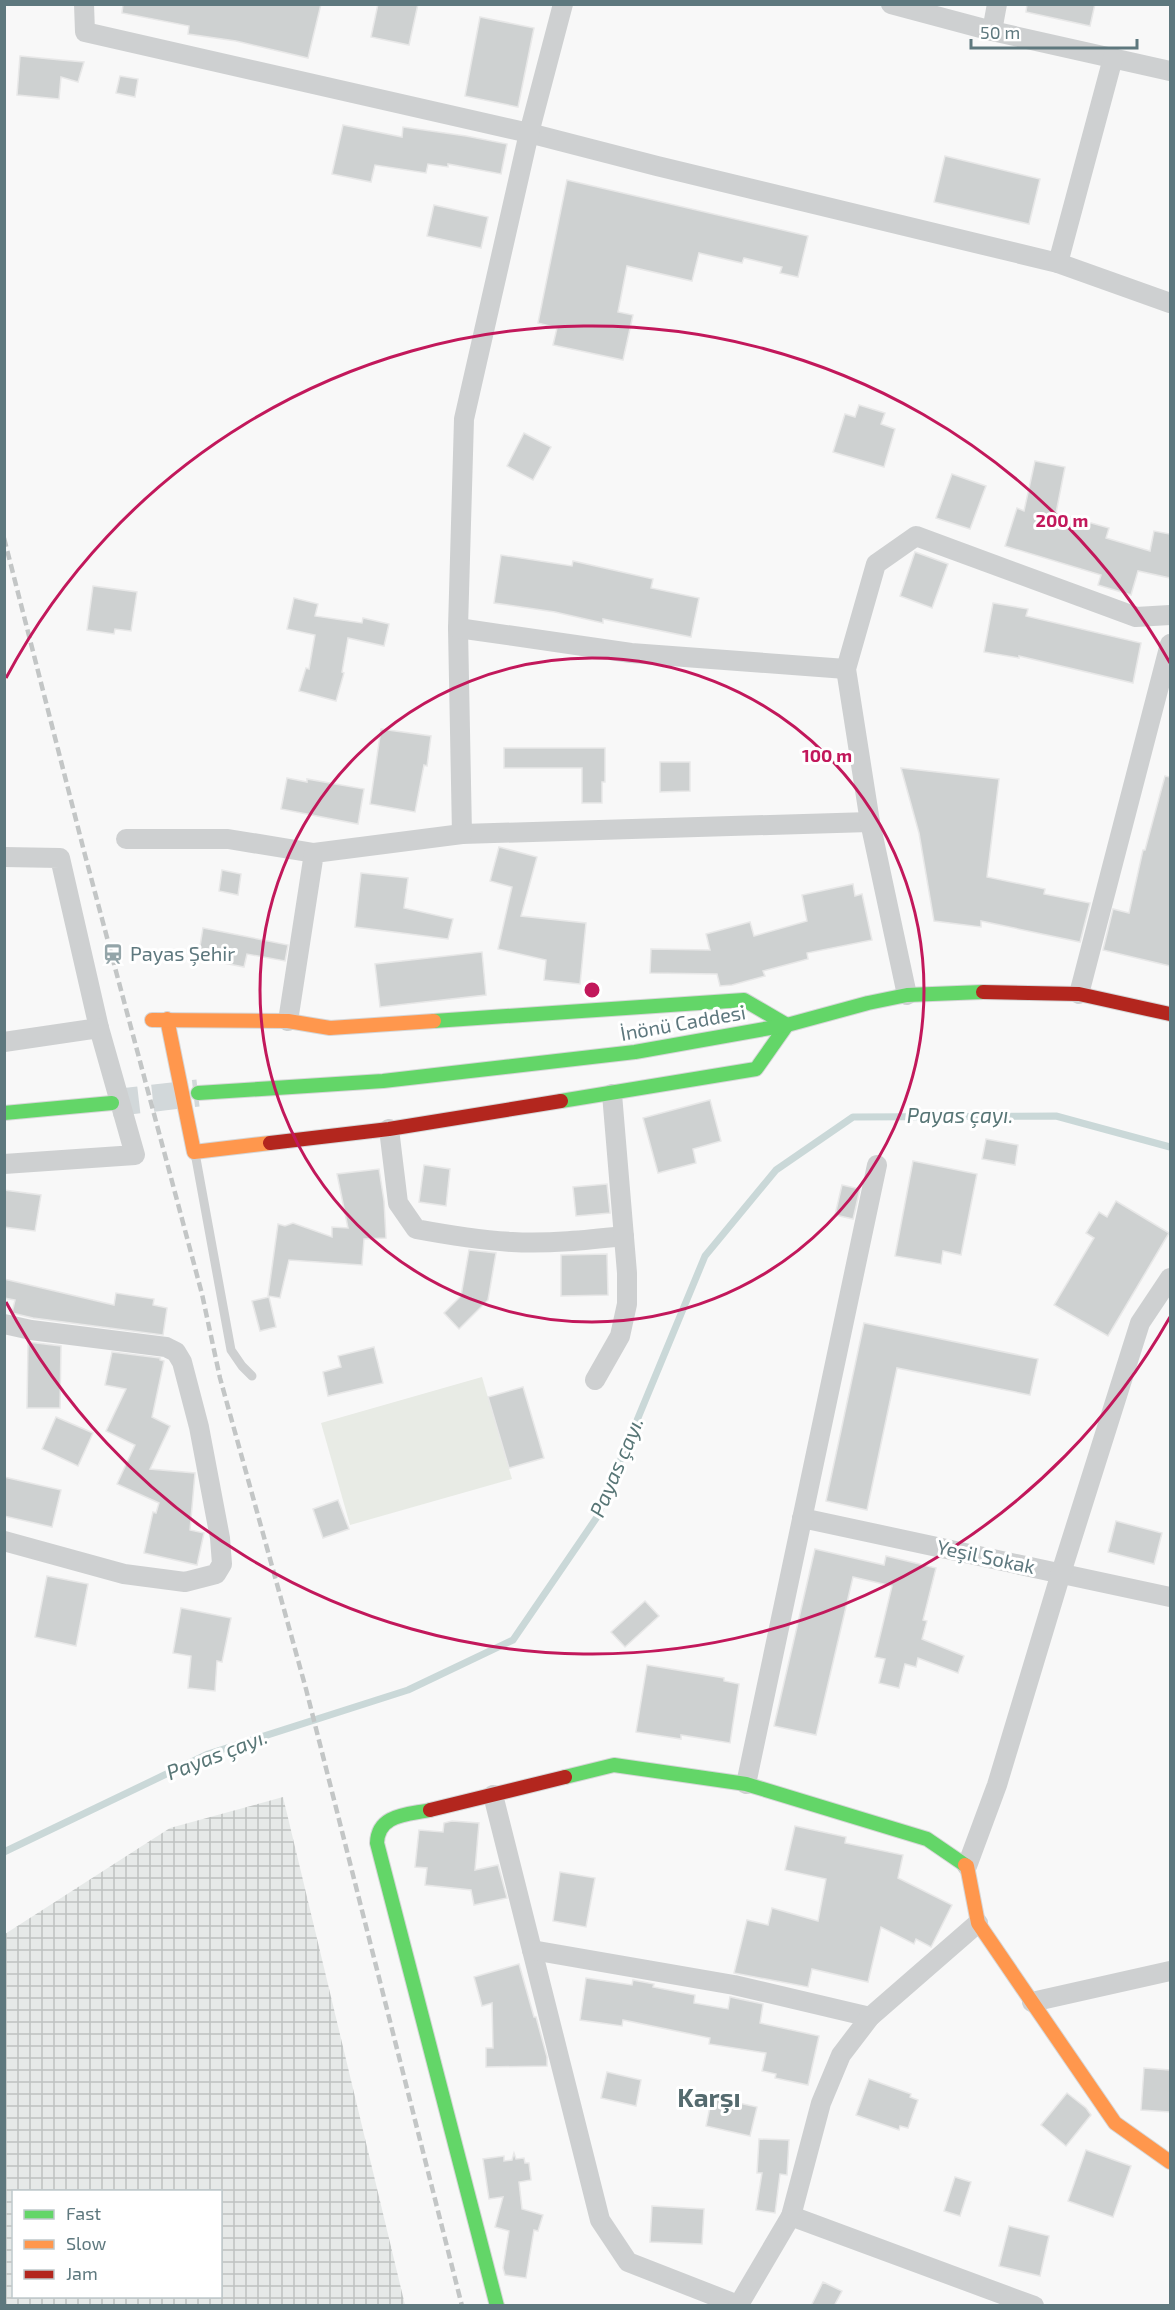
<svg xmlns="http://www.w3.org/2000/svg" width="1175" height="2310" viewBox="0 0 1175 2310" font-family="'Exo 2',sans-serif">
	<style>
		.industrial { fill: url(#industrial-grid); fill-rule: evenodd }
		.grass { fill: #e8ebe5 }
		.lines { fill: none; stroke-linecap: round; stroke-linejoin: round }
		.stream { stroke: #cad8d8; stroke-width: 7 }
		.building { fill: #ced1d1; stroke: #e8e8e8; stroke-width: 1.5 }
		.secondary-tunnel { stroke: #d2d8da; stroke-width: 27; stroke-dasharray: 27 14; stroke-linecap: butt }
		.fast-casing { stroke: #d5d6d7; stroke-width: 16 }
		.slow-casing { stroke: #d5d6d7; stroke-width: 16 }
		.jam-casing { stroke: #d5d6d7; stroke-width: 16 }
		.lane { stroke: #ced0d1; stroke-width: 9 }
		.street { stroke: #ced0d1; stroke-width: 20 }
		.fast { stroke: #63d668; stroke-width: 14 }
		.slow { stroke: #ff974d; stroke-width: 14 }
		.jam { stroke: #b3261e; stroke-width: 14 }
		.rail { stroke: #c3c6c6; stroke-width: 4.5; stroke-dasharray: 9 4.5; stroke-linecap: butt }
		.ring { fill: none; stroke: #c2185b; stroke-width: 3 }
		.labels { text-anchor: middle; stroke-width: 6; stroke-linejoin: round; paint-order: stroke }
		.poi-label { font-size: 20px; fill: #5e787e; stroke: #fff; text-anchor: start }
		.street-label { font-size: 20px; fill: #5e787e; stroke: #fff }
		.water-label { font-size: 21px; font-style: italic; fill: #587676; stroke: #fff }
		.district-label { font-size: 26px; font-weight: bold; fill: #556b6f; stroke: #fff }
		.centre { fill: #c2185b; stroke: #fff; stroke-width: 3 }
		.ring-label { font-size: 18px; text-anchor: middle; font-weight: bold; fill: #c2185b; stroke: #fff; stroke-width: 6; stroke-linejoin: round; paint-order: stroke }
	</style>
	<defs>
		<pattern id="industrial-grid" width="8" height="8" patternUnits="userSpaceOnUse" patternTransform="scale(1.5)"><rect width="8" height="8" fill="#e6e9e8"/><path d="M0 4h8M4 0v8" fill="none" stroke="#bec2c1"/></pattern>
	</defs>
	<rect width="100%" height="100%" fill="#f8f8f8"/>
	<!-- industrial -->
	<path class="industrial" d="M283,1797l122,508h-400v-371l165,-106zM14,2192h206v104h-206z"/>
	<!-- grass -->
	<polygon class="grass" points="482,1377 512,1479 350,1525 321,1423"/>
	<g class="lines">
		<!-- stream -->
		<polyline class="stream" points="4,1852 208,1754 408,1690 513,1640 597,1517 705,1256 776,1170 853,1117 1056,1116 1170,1147"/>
	</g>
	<!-- building -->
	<g class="building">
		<polygon points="123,4 321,4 308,58 236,41 188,34 189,26 122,13"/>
		<polygon points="378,4 418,4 409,45 371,37"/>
		<polygon points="1027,4 1095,4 1090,26 1026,12"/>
		<polygon points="480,17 534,28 518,107 465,96"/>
		<polygon points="20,56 61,60 84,62 78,82 61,77 59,99 17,95"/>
		<polygon points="120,76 138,79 135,97 116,93"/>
		<polygon points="343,125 402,137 403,127 466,136 507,144 501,174 448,164 448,167 428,164 426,173 375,165 371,182 332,174"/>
		<polygon points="945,156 1040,179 1029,224 934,202"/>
		<polygon points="567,180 808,236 798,277 780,273 782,267 744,258 742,263 699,253 692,281 627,266 618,312 633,315 623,360 553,345 557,328 538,323"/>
		<polygon points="434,205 488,217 481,248 427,236"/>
		<polygon points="859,405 885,413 881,424 895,429 884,467 833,452 845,414 855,417"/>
		<polygon points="524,433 551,447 533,480 507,466"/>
		<polygon points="1035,461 1065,467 1056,513 1109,528 1106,538 1150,551 1154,531 1170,534 1170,578 1138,571 1131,595 1098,585 1101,575 1005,546 1017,508 1024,511"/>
		<polygon points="952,474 986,486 970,529 936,518"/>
		<polygon points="915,552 948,564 932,608 900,596"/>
		<polygon points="501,555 572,566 573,561 653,579 651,588 699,598 691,637 603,619 603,623 555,612 494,603"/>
		<polygon points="93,586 137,592 131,631 115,629 114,634 87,630"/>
		<polygon points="294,598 318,604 315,616 362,623 363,618 389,624 384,646 348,638 342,672 344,673 336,701 299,691 306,668 309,669 315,635 287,629"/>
		<polygon points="993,603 1028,609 1026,616 1141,643 1133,683 1019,656 1019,658 984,652"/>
		<polygon points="381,729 431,736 427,766 424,765 415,812 370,804"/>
		<polygon points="504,748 605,748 605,782 602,782 602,803 582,803 582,768 504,768"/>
		<polygon points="660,762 690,762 690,791 660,792"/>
		<polygon points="901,768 999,779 987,877 1045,889 1044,894 1090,903 1080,942 981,921 981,927 934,921 919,833"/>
		<polygon points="1165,776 1170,777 1170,966 1103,950 1113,909 1129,913 1143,850 1145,850"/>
		<polygon points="287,778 307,782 307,779 364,789 358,824 281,809"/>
		<polygon points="499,847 537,857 521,916 586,923 580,984 544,980 546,960 498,949 512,887 490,881"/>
		<polygon points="222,870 241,874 238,895 219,891"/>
		<polygon points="361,873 408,878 404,908 453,919 448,939 355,927"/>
		<polygon points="853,884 855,896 862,894 872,940 807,953 808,959 763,971 765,976 732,985 720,986 717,974 650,973 651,949 710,950 706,934 750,922 754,936 807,921 802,895"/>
		<polygon points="203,928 288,945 285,961 247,954 244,967 198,958"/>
		<polygon points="482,952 486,995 380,1007 375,964"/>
		<polygon points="710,1100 721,1141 693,1149 696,1163 658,1173 643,1118"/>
		<polygon points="986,1139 1018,1145 1015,1165 982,1159"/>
		<polygon points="913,1161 977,1174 961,1255 943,1251 941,1264 895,1256"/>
		<polygon points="424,1165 450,1169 446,1206 419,1202"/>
		<polygon points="379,1169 384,1201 386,1238 364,1239 362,1265 289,1260 280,1298 268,1296 278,1224 285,1226 293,1223 332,1237 332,1227 348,1228 337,1174"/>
		<polygon points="607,1184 610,1213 576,1216 573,1187"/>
		<polygon points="842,1185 860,1189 853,1219 835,1215"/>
		<polygon points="4,1190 41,1195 35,1231 4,1227"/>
		<polygon points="1116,1201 1169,1233 1108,1336 1054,1305 1094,1238 1086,1233 1099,1212 1107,1217"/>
		<polygon points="469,1250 496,1253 488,1300 459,1329 444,1313 461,1296"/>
		<polygon points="607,1254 608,1295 561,1296 561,1255"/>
		<polygon points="4,1279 114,1305 116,1293 154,1299 153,1305 167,1308 163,1335 33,1318 12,1313 15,1300 4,1298"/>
		<polygon points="269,1297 276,1327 260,1331 252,1301"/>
		<polygon points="864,1323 1038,1359 1030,1395 897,1368 867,1510 826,1501"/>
		<polygon points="28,1342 61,1346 60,1408 27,1408"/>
		<polygon points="374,1347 383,1383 328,1396 323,1372 341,1367 338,1356"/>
		<polygon points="112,1352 160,1358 160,1360 164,1361 152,1417 170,1426 150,1469 195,1473 190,1530 204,1533 197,1565 144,1553 153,1512 156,1513 159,1503 117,1484 135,1445 106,1431 126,1389 105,1385"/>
		<polygon points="523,1387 544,1458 509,1468 488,1397"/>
		<polygon points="56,1417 93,1433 78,1466 42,1449"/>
		<polygon points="4,1477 61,1490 52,1527 4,1516"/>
		<polygon points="338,1500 349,1529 323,1538 313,1509"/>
		<polygon points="1116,1521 1162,1533 1154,1564 1108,1552"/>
		<polygon points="815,1549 884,1565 886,1556 936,1568 923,1620 927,1621 922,1639 964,1656 958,1673 918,1658 916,1667 905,1664 899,1688 879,1683 885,1659 875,1657 892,1586 853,1577 816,1735 774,1726"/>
		<polygon points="47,1576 88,1584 76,1646 35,1637"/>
		<polygon points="645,1601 659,1616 625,1647 611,1632"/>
		<polygon points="181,1608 231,1618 222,1662 217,1661 215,1691 188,1688 191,1656 173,1653"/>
		<polygon points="647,1665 724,1678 724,1681 739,1684 730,1743 681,1735 681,1739 636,1732"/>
		<polygon points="452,1821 479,1823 475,1870 498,1865 507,1898 474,1905 471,1890 425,1885 427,1868 415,1867 419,1830 443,1832 444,1823"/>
		<polygon points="795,1826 846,1837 845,1843 903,1855 898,1878 952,1905 931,1947 916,1939 914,1944 881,1927 868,1982 812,1969 808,1987 734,1973 747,1920 768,1925 772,1908 818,1921 826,1879 785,1870"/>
		<polygon points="560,1872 595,1878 586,1927 553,1921"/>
		<polygon points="519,1964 534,2017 536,2017 547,2057 547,2066 486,2067 486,2048 493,2048 492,2003 482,2006 474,1977"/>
		<polygon points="586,1978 632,1985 633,1980 638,1981 654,1984 653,1987 695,1995 694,2003 728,2009 730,1997 763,2004 760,2023 819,2036 808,2085 775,2078 776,2074 762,2071 766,2053 709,2044 710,2038 623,2020 622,2026 580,2020"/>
		<polygon points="1144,2068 1170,2070 1170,2112 1141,2110"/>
		<polygon points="607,2072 641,2080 636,2106 601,2098"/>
		<polygon points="869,2079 911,2094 910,2097 918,2100 908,2128 900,2126 899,2130 856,2115"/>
		<polygon points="1067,2093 1086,2108 1091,2115 1066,2146 1041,2125"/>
		<polygon points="712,2097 757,2107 750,2136 706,2126"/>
		<polygon points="759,2139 789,2140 787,2175 780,2174 775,2213 756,2210 762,2173 757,2173"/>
		<polygon points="1086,2150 1131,2166 1113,2217 1068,2201"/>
		<polygon points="514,2153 516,2159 524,2158 525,2163 529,2163 531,2180 519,2182 522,2209 543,2215 538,2231 534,2230 526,2278 505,2275 503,2268 509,2231 495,2227 503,2197 489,2199 483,2159 504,2156 504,2161 512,2160"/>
		<polygon points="955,2177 971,2182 960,2216 944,2211"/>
		<polygon points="652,2206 704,2209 702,2244 650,2242"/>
		<polygon points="1009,2226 1049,2236 1040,2276 999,2266"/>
		<polygon points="823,2282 842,2291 834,2306 811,2306"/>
	</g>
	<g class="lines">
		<!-- secondary-tunnel -->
		<polyline class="secondary-tunnel" points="112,1103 198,1093"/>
		<!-- fast casing -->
		<g class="fast-casing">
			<g id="fast">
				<polyline points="434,1021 744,1000 787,1025 756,1069 561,1101"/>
				<polyline points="198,1093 383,1081 635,1052 787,1025 868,1003 907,995 983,992"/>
				<polyline points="4,1113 112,1103"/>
				<polyline points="565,1777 614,1765 746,1784 927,1839 965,1865"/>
				<path d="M430,1810c-23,5 -52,4 -53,33l120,463"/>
			</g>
		</g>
		<!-- slow casing -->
		<g class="slow-casing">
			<g id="slow">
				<polyline points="167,1019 194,1152 270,1143"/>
				<polyline points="152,1020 288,1021 330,1028 434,1021"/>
				<polyline points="965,1865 967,1866 978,1923 1032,2002 1115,2123 1170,2162"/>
			</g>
		</g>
		<!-- jam casing -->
		<g class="jam-casing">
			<g id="jam">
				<polyline points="983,992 1079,994 1170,1014"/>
				<polyline points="270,1143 389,1129 561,1101"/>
				<polyline points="430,1810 565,1777"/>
			</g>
		</g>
		<!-- lane -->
		<polyline class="lane" points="195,1153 231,1350 242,1366 252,1376"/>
		<!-- street -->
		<g class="street">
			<polyline points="84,4 85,32 529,133 657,166 1058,263 1170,303"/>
			<polyline points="563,4 529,133 464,419 458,628 462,834 870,822"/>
			<polyline points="891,4 992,31 1170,71"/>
			<polyline points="992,31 997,4"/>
			<polyline points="1058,263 1113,58"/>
			<polyline points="458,628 631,653 846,669"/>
			<polyline points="126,839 228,839 314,853"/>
			<polyline points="4,857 60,858 99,1028 4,1042"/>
			<polyline points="1079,994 1170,644"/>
			<polyline points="907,995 870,822 846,669 876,564 916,536 1136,617 1170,615"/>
			<polyline points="288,1021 314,853 462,834"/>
			<path d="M389,1129l9,74 18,26c32,6 64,11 96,13 37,2 75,-2 112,-6"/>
			<polyline points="4,1164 135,1155 99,1028"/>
			<polyline points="4,1324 31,1330 166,1347 176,1352 182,1362 199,1427 220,1538 222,1564 216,1574 185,1582 124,1574 4,1541"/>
			<polyline points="595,1380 620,1336 627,1304 627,1273 612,1094"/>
			<polyline points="802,1518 1170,1597"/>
			<polyline points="746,1784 877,1165"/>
			<polyline points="493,1795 600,2220 628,2262 738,2305"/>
			<polyline points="967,1866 997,1785 1061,1573 1140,1323 1170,1278"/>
			<polyline points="532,1950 734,1985 870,2017"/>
			<polyline points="1032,2002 1170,1971"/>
			<polyline points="791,2216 1034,2306"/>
			<polyline points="738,2306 791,2216 821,2103 841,2055 870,2017 978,1923"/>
		</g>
		<!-- fast -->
		<use href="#fast" class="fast"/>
		<!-- slow -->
		<use href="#slow" class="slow"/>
		<!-- jam -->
		<use href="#jam" class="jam"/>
		<!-- rail -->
		<polyline class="rail" points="4,538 85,855 202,1294 220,1378 306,1689 462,2306"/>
	</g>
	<!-- distance rings -->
	<g class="ring">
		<circle cx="592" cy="990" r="332"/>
		<path d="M1170 1317A664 664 0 0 1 6 1302M6 678A664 664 0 0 1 1170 663"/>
	</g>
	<!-- icons -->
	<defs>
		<g id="station-bare" transform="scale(1.62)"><path d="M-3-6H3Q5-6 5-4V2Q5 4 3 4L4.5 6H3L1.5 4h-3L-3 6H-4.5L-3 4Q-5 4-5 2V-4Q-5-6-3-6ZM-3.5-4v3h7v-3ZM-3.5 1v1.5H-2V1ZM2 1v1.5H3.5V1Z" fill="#94a5a9" stroke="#fff" stroke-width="2.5" paint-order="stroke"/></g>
	</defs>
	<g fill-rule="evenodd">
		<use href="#station-bare" x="113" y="954"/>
	</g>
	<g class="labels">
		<!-- poi labels -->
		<g class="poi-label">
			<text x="130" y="961">Payas Şehi̇r</text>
		</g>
		<!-- street labels -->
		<g class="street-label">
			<text transform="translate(683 1023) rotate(-10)" y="7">İnönü Caddesi</text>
			<text transform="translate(986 1557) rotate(12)" y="7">Yeşil Sokak</text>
		</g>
		<!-- water labels -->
		<g class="water-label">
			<text x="960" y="1123">Payas çayı.</text>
			<text transform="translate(617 1467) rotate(-67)" y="7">Payas çayı.</text>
			<text transform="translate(217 1755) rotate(-21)" y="7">Payas çayı.</text>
		</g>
		<!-- district labels -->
		<g class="district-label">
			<text x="709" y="2107">Karşı</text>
		</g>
	</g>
	<circle cx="592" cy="990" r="9" class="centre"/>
	<g class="ring-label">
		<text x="1062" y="527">200 m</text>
		<text x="827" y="762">100 m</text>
	</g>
	<!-- border -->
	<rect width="1175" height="2310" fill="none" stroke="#5e787e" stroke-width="12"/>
	<!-- legend -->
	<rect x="12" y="2190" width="210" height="108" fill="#ffffff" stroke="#bfc9cb" stroke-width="1.5"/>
	<rect x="24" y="2210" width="30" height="9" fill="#63d668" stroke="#bfc9cb" stroke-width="1.5"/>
	<text x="66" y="2220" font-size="18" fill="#5e787e">Fast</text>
	<rect x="24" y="2240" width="30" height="9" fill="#ff974d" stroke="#bfc9cb" stroke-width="1.5"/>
	<text x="66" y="2250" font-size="18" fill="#5e787e">Slow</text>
	<rect x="24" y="2270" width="30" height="9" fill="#b3261e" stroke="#bfc9cb" stroke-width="1.5"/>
	<text x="66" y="2280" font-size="18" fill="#5e787e">Jam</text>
	<!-- scale -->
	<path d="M971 39v9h166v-9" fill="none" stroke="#5e787e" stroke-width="3"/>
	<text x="980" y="39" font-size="18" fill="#5e787e" stroke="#ffffff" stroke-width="4.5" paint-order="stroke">50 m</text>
</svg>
